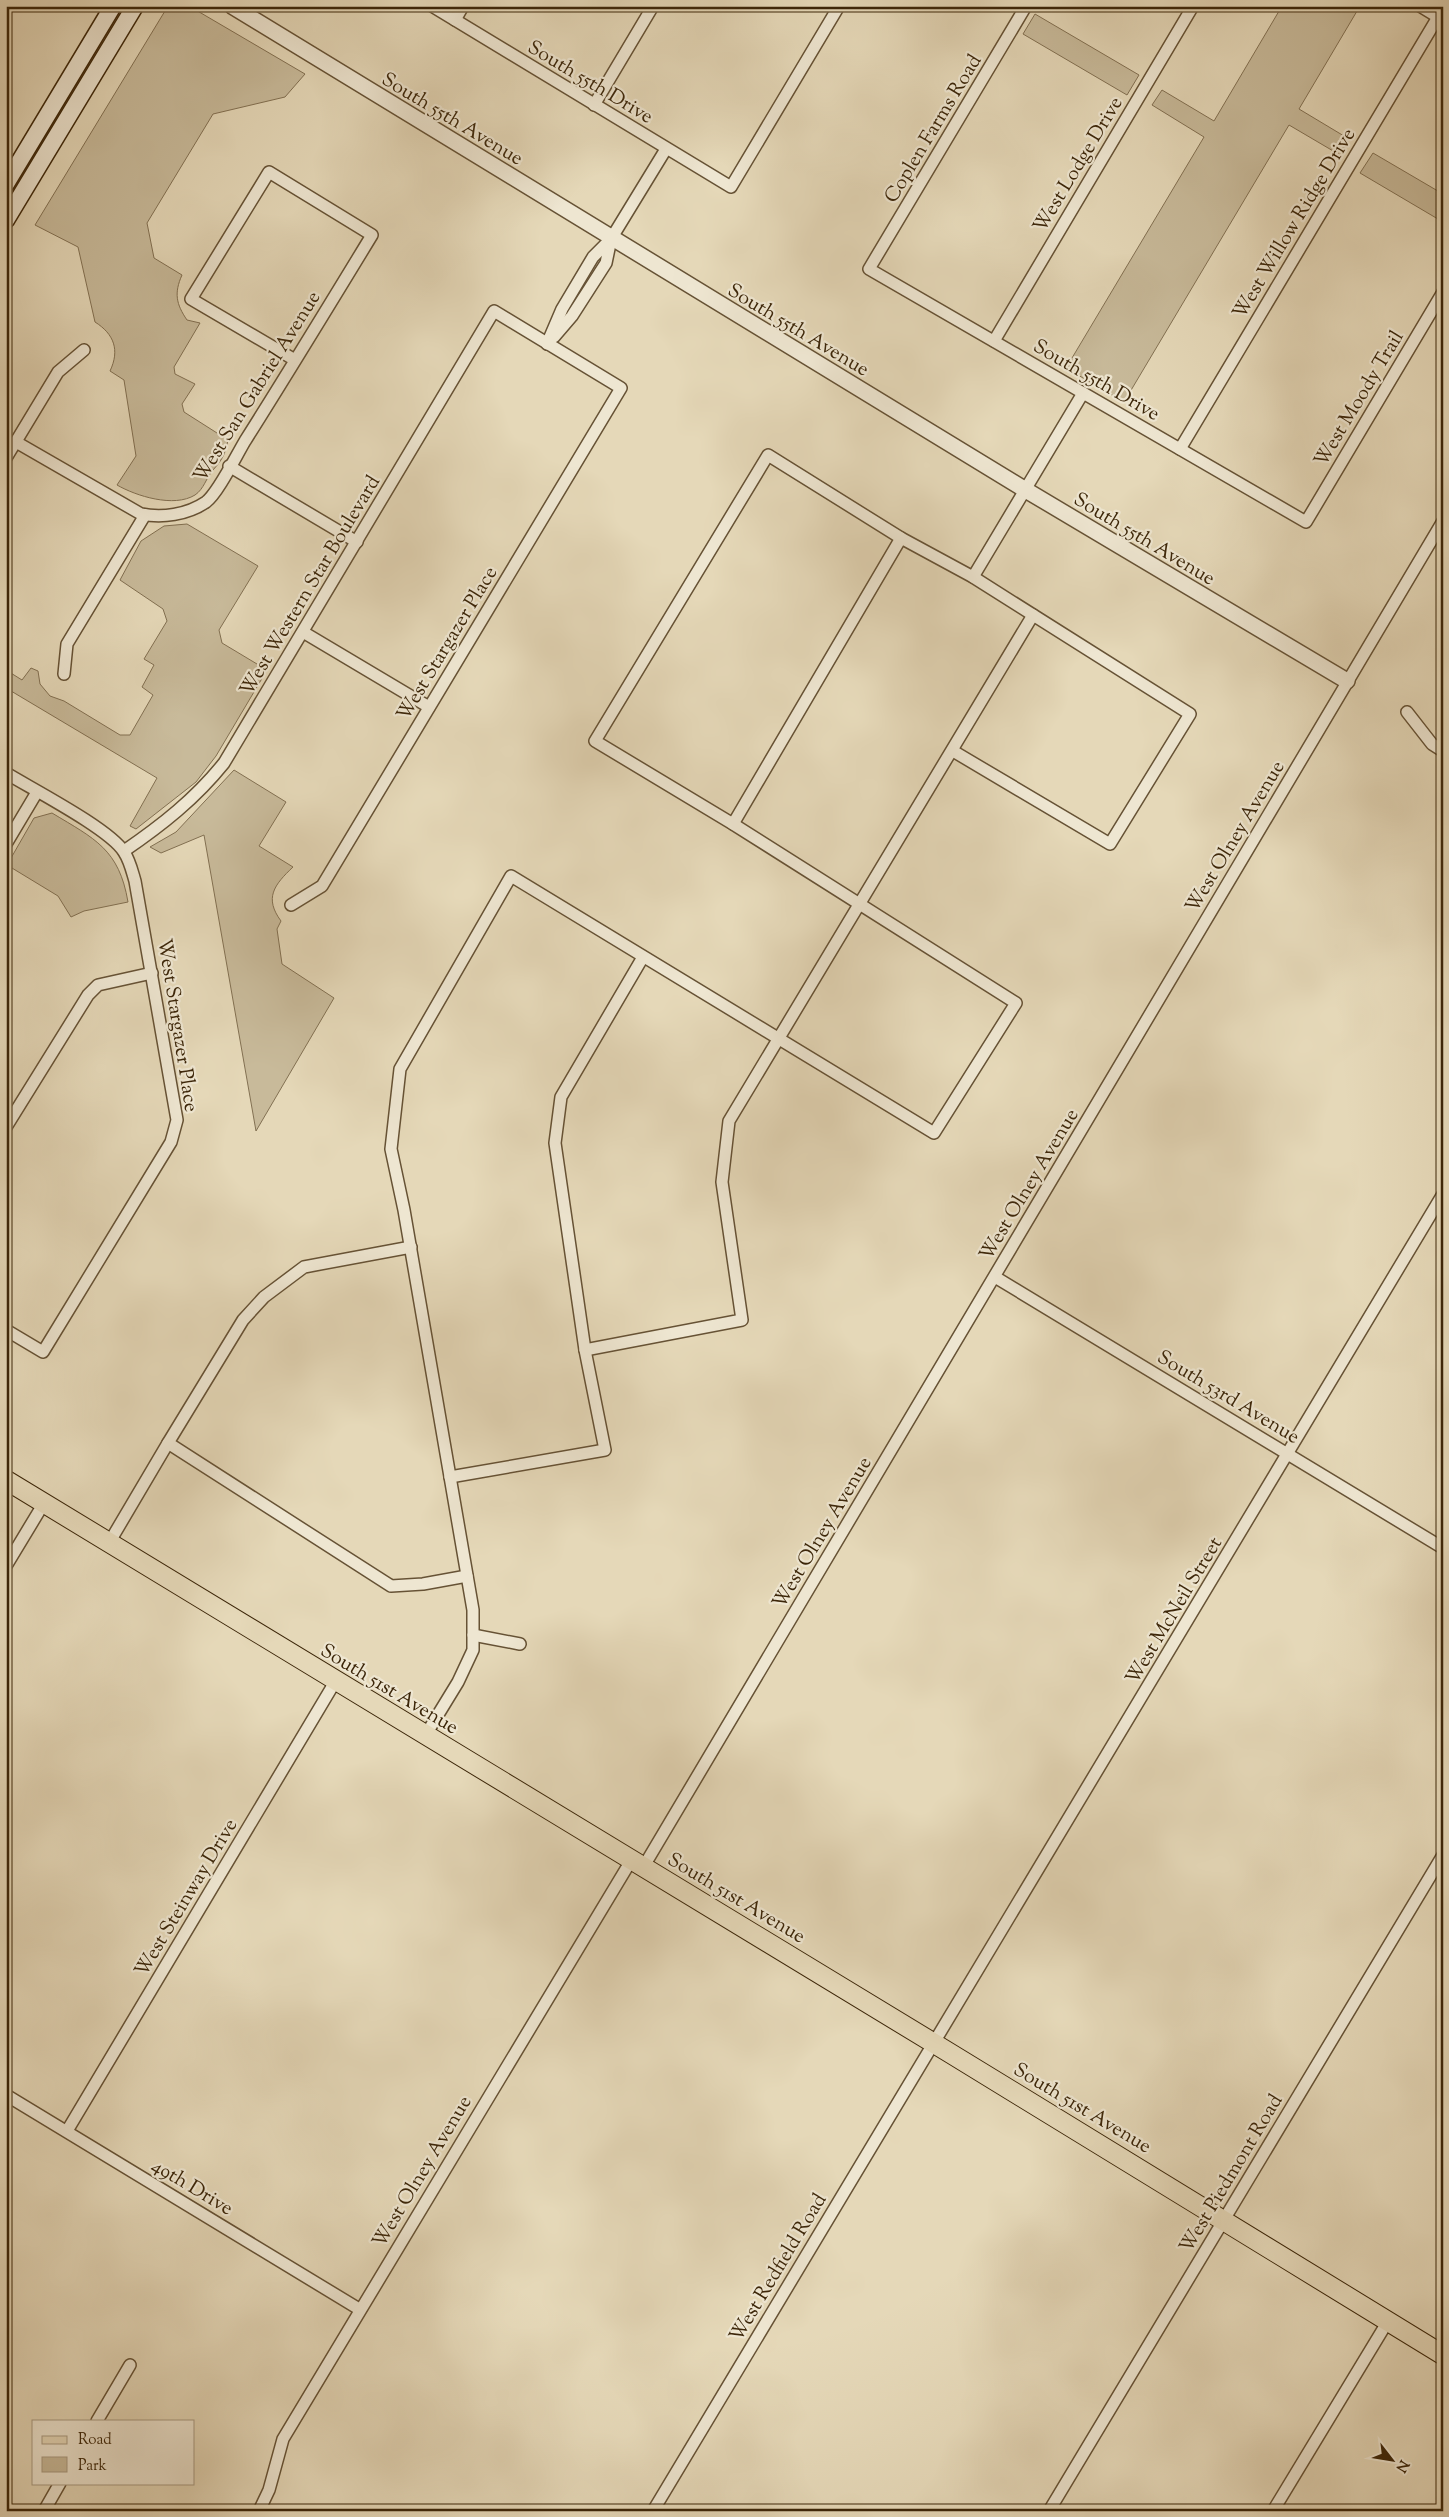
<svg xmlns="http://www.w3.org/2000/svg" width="1449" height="2517" viewBox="0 0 1449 2517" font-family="'Sorts Mill Goudy',serif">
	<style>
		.green { fill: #c8ba9a; stroke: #827052 }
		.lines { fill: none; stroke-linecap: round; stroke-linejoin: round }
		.minor-casing { stroke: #665235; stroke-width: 14 }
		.tertiary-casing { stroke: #665235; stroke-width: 18 }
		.secondary-casing { stroke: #3c2609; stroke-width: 19 }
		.primary-casing { stroke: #3c2609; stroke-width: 21 }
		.minor { stroke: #eee6d1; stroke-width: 11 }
		.tertiary { stroke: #eee6d1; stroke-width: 15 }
		.secondary { stroke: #eee6d1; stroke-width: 16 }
		.primary { stroke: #e5d8b8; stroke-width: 19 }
		.labels { text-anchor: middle; stroke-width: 4.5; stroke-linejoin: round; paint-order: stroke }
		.street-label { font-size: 20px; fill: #3c2609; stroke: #eee6d1 }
	</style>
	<rect width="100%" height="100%" fill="#e5d8b8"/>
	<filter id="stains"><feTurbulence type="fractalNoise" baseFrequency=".004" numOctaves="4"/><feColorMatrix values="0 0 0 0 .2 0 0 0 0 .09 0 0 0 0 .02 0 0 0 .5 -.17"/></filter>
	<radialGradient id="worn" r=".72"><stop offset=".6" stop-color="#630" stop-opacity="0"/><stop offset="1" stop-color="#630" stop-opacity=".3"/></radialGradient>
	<!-- green -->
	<g class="green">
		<path d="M168,6h21l116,68 -20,23 -72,17 -66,109 7,35 28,17c-8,18 -6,29 5,45l13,3 -26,44 1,7 20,10 -13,20 2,8 44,28c-3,15 -6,20 -15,30 -7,8 -9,19 -18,25 -21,13 -59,1 -78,-10l19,-29 -12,-76 -14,-9c10,-21 4,-37 -15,-49l-17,-75 -43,-22z"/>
		<polygon points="1282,6 1360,6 1299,109 1349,139 1340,155 1289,125 1124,402 1066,368 1204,137 1152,105 1162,90 1214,121"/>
		<polygon points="1035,14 1139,75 1127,95 1023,34"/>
		<polygon points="1373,153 1443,194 1443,222 1360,173"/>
		<polygon points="187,524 258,566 219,630 222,643 267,670 216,756 196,782 136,829 130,826 157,778 6,688 6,670 22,680 31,668 38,671 40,684 50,696 64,701 120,735 130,735 153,695 142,687 154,665 144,659 167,621 163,609 120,580 141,541 164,526"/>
		<path d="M234,770l52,32 -27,44 34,21c-19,18 -29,31 -12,54l-4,8 5,35 52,34 -78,133 -52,-296 -43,18 -11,-6 26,-15z"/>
		<path d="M52,813c43,26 67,36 76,89l-44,9 -13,6 -13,-21 -51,-31 27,-47z"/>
	</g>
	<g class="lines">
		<!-- minor casing -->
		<g class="minor-casing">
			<g id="minor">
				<polyline points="432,6 731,187 839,6"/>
				<polyline points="1026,6 869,269 1306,522 1443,292"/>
				<polyline points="1420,6 1443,20"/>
				<polyline points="455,20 463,6"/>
				<polyline points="594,105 653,6"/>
				<polyline points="554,337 572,316 606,263 611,239"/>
				<polyline points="994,341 1193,6"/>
				<polyline points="547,344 562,309 593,257 611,239 666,149"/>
				<path d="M16,442l125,72c21,4 46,1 65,-12 12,-9 30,-46 39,-61 43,-68 85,-137 127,-206l-103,-63 -78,127 104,61"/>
				<polyline points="1180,449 1438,17"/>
				<polyline points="6,458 58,372 84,350"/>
				<polyline points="229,466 357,542"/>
				<polyline points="973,577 1083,393"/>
				<polyline points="303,632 429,707"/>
				<polyline points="64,674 67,644 145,515"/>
				<polyline points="1407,712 1432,744 1443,751"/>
				<path d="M6,773c26,16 104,56 118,79 6,9 8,19 11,29l42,239 -6,22 -128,210 -37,-22"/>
				<polyline points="733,824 901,538"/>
				<polyline points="6,844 37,792"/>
				<path d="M124,851c38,-26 71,-52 100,-88l270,-452 127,77 -299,498 -31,19"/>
				<polyline points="6,1127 88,995 98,985 152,973"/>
				<polyline points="411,1247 304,1267 264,1297 243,1320 168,1443 391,1586 423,1584 467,1576"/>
				<polyline points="995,1277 1443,1548"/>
				<polyline points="585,1350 742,1320 722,1182 729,1121 1033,615"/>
				<polyline points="450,1477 605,1450 585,1350 555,1143 561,1097 643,957"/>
				<polyline points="109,1543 168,1443"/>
				<polyline points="6,1566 44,1503"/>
				<polyline points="473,1635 520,1644"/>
				<polyline points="425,1736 458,1682 473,1650 473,1610 404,1210 391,1149 400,1069 511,876 934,1133 1016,1003 733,824 595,741 768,455 901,538 973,577 1190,714 1110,844 953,751"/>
				<polyline points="644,1866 1443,521"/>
				<polyline points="6,2095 359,2309"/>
				<polyline points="67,2131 335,1682"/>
				<polyline points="97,2421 130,2365"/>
				<polyline points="44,2511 60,2483"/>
				<polyline points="259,2511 269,2490 283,2439 632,1859"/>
				<polyline points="653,2511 1443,1194"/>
				<polyline points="1049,2511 1443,1855"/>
				<polyline points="1273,2511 1388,2321"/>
			</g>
		</g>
		<!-- tertiary casing -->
		<g class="tertiary-casing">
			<polyline id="tertiary" points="232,6 1024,489 1347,681"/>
		</g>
		<!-- secondary casing -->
		<g class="secondary-casing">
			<g id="secondary">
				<polyline points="6,184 113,6"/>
				<polyline points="6,220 135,6"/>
			</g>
		</g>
		<!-- primary casing -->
		<g class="primary-casing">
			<path id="primary" d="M6,1480c479,293 960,580 1437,875"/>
		</g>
		<!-- minor -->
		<use href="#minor" class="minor"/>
		<!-- tertiary -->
		<use href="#tertiary" class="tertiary"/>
		<!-- secondary -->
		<use href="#secondary" class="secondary"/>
		<!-- primary -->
		<use href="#primary" class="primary"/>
	</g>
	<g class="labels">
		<!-- street labels -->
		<g class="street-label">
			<text transform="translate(591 81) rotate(31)" y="7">South 55th Drive</text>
			<text transform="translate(453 118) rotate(31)" y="7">South 55th Avenue</text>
			<text transform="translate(932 128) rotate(-59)" y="7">Coplen Farms Road</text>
			<text transform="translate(1077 164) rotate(-59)" y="7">West Lodge Drive</text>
			<text transform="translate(1293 223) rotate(-59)" y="7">West Willow Ridge Drive</text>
			<text transform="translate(799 329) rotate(31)" y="7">South 55th Avenue</text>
			<text transform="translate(1097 379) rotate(30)" y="7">South 55th Drive</text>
			<text transform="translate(256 386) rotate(-58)" y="7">West San Gabriel Avenue</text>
			<text transform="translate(1358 398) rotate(-59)" y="7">West Moody Trail</text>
			<text transform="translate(1145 538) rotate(31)" y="7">South 55th Avenue</text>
			<text transform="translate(309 585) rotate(-59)" y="7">West Western Star Boulevard</text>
			<text transform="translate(446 643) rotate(-59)" y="7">West Stargazer Place</text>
			<text transform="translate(1234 836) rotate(-59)" y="7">West Olney Avenue</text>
			<text transform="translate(179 1025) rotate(81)" y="7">West Stargazer Place</text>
			<text transform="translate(1028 1184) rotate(-59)" y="7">West Olney Avenue</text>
			<text transform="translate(1229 1396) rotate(31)" y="7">South 53rd Avenue</text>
			<text transform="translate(821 1532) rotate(-59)" y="7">West Olney Avenue</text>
			<text transform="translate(1173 1610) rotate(-59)" y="7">West McNeil Street</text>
			<text transform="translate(390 1688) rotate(31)" y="7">South 51st Avenue</text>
			<text transform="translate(185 1897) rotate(-59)" y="7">West Steinway Drive</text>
			<text transform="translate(737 1897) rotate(31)" y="7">South 51st Avenue</text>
			<text transform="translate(1083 2107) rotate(31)" y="7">South 51st Avenue</text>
			<text transform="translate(421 2171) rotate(-59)" y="7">West Olney Avenue</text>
			<text transform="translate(1230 2173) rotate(-59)" y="7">West Piedmont Road</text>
			<text transform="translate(193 2186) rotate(31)" y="7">49th Drive</text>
			<text transform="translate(777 2267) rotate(-59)" y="7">West Redfield Road</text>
		</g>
	</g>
	<!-- margin -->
	<rect width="1449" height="2517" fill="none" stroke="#e5d8b8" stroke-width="25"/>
	<rect x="8" y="8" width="1434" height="2502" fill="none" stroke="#3c2609" stroke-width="2.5"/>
	<rect x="12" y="12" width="1424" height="2492" fill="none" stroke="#3c2609"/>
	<!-- legend -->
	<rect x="32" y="2420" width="162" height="65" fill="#eee6d1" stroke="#a79981"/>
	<rect x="42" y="2436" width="25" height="8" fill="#e5d8b8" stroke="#a79981"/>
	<text x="78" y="2444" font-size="15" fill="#3c2609">Road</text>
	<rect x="42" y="2457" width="25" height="15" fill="#c8ba9a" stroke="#a79981"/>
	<text x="78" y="2470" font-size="15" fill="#3c2609">Park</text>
	<!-- north arrow -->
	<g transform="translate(1392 2460) rotate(121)" stroke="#eee6d1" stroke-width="4" paint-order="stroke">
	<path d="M0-4L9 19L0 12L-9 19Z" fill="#3c2609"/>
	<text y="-8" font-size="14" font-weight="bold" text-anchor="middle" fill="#3c2609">N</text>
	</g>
	<rect width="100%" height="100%" filter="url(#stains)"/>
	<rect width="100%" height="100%" fill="url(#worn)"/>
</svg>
